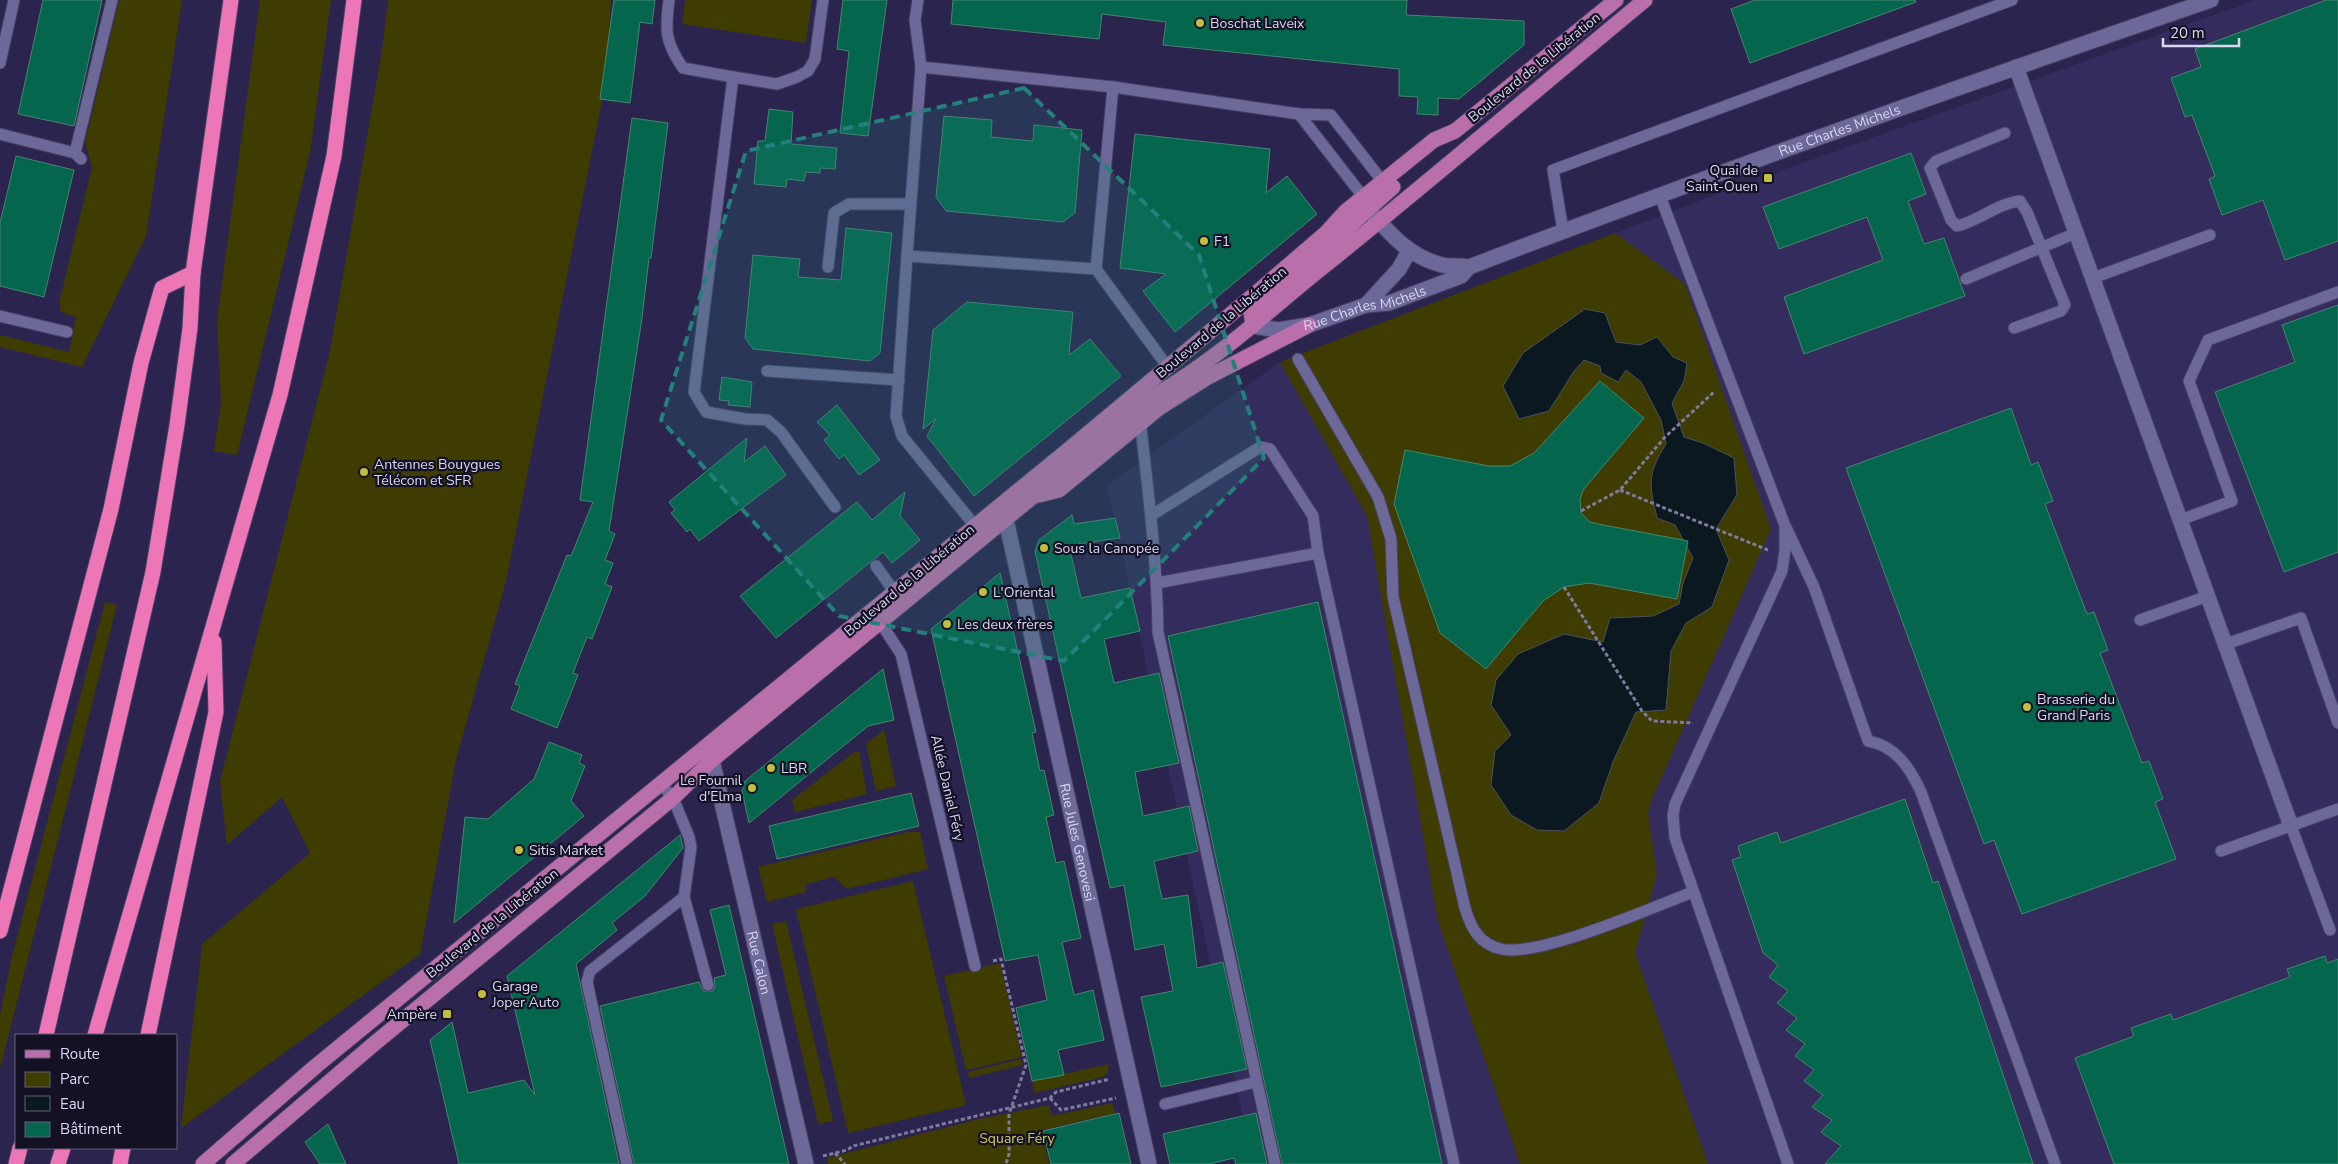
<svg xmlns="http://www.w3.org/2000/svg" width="2338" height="1164" viewBox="0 0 2338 1164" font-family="'Nunito Sans',sans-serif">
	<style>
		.built { fill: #332c5d }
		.green { fill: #3e3c01 }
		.water { fill: #0b181f; stroke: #49525f }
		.building { fill: #04664d; stroke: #47856f }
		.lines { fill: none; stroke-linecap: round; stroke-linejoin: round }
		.lane-casing { stroke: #474065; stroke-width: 13 }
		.street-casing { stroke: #474065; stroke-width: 17 }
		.primary-casing { stroke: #474065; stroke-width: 17 }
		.highway-casing { stroke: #474065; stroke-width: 17 }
		.path { stroke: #7f7b9e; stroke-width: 3; stroke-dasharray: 4 2.5; stroke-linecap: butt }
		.lane { stroke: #6c6898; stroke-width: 11 }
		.street { stroke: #6c6898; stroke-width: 15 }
		.primary { stroke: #b970aa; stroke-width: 15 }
		.highway { stroke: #ec76b6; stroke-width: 15 }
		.marked { fill: #23807b; fill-opacity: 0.2; stroke: #23807b; stroke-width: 4; stroke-dasharray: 10 6; stroke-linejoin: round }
		.poi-dot { fill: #c1be40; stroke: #141124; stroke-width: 2 }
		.labels { text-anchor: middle; stroke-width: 4.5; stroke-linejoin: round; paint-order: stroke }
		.poi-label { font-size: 14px; fill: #d9d8f3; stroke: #141124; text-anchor: start }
		.street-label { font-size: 14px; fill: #d9d8f3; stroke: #141124 }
		.park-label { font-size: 14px; fill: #d2cf54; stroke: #141124 }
	</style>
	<rect width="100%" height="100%" fill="#2b244f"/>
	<!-- built -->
	<polygon class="built" points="2255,0 2338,0 2338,1164 1253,1164 1115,518 1106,486 1280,362 1730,189"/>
	<!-- green -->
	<g class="green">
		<polygon points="119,0 182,0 146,236 82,367 0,347 0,335 69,352 76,317 61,312 59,303 92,167 85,143"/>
		<polygon points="260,0 331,0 310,152 237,455 214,451 221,403 217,320"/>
		<polygon points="388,0 611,0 606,81 506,581 456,760 420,954 181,1128 202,944 310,853 282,797 227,845 220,781 330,351 382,50"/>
		<polygon points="685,0 812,0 806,43 682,24"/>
		<polygon points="1615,233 1685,284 1771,529 1652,799 1648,813 1657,874 1635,953 1708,1164 1520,1164 1438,921 1367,516 1280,362"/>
		<polygon points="105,602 117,605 0,1069 0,1015 12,956"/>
		<polygon points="884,730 896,786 876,791 866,744"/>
		<polygon points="859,751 867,794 795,812 792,800 853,753"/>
		<polygon points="908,832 920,832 928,869 847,889 834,877 806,884 806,892 767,902 758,867"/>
		<polygon points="913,881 966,1105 848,1133 796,909"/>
		<polygon points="786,921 833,1121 818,1124 772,924"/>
		<polygon points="1000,963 1022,1057 966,1070 944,976"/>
		<polygon points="1021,1059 1023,1065 969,1078 968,1072"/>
		<polygon points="1109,1064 1108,1072 1103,1077 1034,1093 1032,1081"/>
		<polygon points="1112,1103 1115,1113 1042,1130 1049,1164 828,1164 827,1158 979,1119 1049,1105 1052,1116"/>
	</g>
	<!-- water -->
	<path class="water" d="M1585,309l20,4 11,29 24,3 17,-8 16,20 14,6 -3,18 -12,22 12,34 19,6 31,15 3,37 -21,34 13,31 -17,47 -26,16 -15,28 -5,59 -30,2 -23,50 -14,41 -35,28 -27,-1 -26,-15 -20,-30 4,-34 16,-16 -20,-30 5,-25 22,-26 46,-20 39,8 7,-24 43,-2 26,-12 4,-21 10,-25 -18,-33 -18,-7c-8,-34 -10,-44 9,-74l-5,-24 -20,-38 -15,-12 -8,12 -17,-9 -1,-7 -16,-6 -10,11 -25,40 -30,8 -16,-33 20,-33z"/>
	<!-- building -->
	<g class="building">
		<polygon points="43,0 102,0 74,126 18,114"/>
		<polygon points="614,0 655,0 652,24 640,22 630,103 600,99"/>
		<polygon points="843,0 887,0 868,136 840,133 849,51 837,49"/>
		<polygon points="953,0 1407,0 1406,15 1524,21 1524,45 1459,99 1438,98 1438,115 1417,114 1418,97 1399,96 1399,69 1163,45 1166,22 1102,14 1099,39 951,24"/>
		<polygon points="1755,0 1915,0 1916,2 1750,63 1731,9"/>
		<polygon points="2326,0 2338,0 2338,241 2285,260 2263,200 2222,215 2209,179 2215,176 2192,115 2185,117 2171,78 2201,67 2195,49"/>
		<polygon points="769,109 793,112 791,144 837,148 835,169 820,168 820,173 806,172 804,181 787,179 786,187 754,184 758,141 765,141"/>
		<polygon points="944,116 992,120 991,137 1033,141 1034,125 1082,130 1075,213 1063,222 946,211 936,197"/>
		<polygon points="632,118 668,123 651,258 649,258 642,318 609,531 615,534 605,560 613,563 605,584 612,587 592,639 587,637 573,673 578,675 557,728 511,709 520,686 515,684 567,555 571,556 593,502 580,500"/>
		<polygon points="1135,134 1270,149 1266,193 1287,176 1317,214 1175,332 1143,291 1166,274 1120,268"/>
		<polygon points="1911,153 1926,194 1908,201 1924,244 1944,238 1965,296 1804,354 1784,297 1883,260 1867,217 1779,249 1763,207"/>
		<polygon points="16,156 74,170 44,297 0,286 0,223"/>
		<polygon points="846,228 892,233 880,353 870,361 753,349 745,338 753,255 800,259 798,277 841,280"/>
		<polygon points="967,302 1073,312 1069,355 1090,339 1121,376 974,496 927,436 936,419 923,429 933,330"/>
		<polygon points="2338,305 2338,552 2284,572 2215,392 2295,362 2282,325"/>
		<polygon points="722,377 752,382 750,407 728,405 729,401 719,400"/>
		<polygon points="1600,381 1644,418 1583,490 1580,500 1581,513 1590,522 1598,524 1688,541 1677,599 1589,583 1564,587 1543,601 1486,669 1440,633 1394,504 1405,450 1489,466 1510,466 1534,453"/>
		<polygon points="837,405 880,460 859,475 844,455 839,459 824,440 830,435 817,422"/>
		<polygon points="2011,408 2031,465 2038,462 2053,501 2045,504 2087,614 2094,612 2108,650 2100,653 2142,763 2149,761 2163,799 2155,802 2176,859 2022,914 1994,840 1984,844 1846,468"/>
		<polygon points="747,438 744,462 765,446 786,475 699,541 690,529 687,532 671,513 675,510 669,502"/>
		<polygon points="905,492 900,516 920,540 892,563 883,552 776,638 740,596 857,502 872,520"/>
		<polygon points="1072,515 1074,524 1115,518 1120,538 1078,544 1079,548 1070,550 1081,598 1130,588 1140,631 1104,639 1114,683 1159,673 1179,763 1135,772 1143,816 1189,806 1198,851 1154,861 1162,899 1188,895 1197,968 1223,962 1247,1069 1161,1087 1141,997 1173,991 1164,944 1135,950 1124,885 1110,888 1035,551 1039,540"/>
		<polygon points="1000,573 1036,732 1032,733 1040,771 1044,770 1054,815 1046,817 1056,863 1064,861 1081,938 1062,942 1074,995 1093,990 1104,1040 1058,1050 1064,1075 1032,1081 1016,1008 1047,1000 1038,955 1005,961 931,629"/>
		<polygon points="1318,602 1442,1164 1282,1164 1168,636"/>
		<polygon points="883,669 894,720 868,726 749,823 742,791 745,781"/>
		<polygon points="549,742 582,755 579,763 585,766 571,801 584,816 454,923 465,817 488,819 534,779"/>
		<polygon points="911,793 919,826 777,859 769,826"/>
		<polygon points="1905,799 1933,883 1938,881 2033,1164 1825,1164 1841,1146 1821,1132 1832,1120 1812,1107 1823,1095 1804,1081 1814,1070 1795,1056 1805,1044 1786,1030 1797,1018 1777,1003 1788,991 1769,977 1778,965 1763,953 1732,860 1741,857 1738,846 1777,832 1781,843"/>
		<polygon points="680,835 683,848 645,896 612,923 617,930 576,964 619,1164 459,1164 430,1040 452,1022 468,1093 524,1080 535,1095 507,976"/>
		<polygon points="729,905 789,1164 634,1164 600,1006 699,982 703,991 713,991 715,986 714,978 726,975 710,910"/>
		<polygon points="2325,956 2327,963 2338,959 2338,1164 2114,1164 2075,1058 2134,1036 2131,1028 2171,1014 2173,1020 2290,977 2287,969"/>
		<polygon points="1119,1113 1131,1164 1051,1164 1043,1131"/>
		<polygon points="1256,1113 1267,1164 1236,1164 1234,1158 1209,1164 1170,1164 1163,1134"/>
		<polygon points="328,1124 335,1140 346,1164 320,1164 305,1142"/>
	</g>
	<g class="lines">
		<!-- lane casing -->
		<g class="lane-casing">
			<g id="lane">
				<path d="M669,0c-4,31 -4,42 14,68l50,9 -39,315 12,20 39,7 22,1 14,12 54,75"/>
				<polyline points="918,0 915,20 921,67"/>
				<polyline points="0,63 14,0"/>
				<polyline points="733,77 777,84 797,77 808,71 815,59 823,0"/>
				<polyline points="1113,87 1299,114 1331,115 1383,182"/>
				<polyline points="1299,114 1368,203"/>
				<path d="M2005,133l-69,28 -6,7 21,52 6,6c22,-5 41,-23 63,-25l7,11 38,93 -4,6 -47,17"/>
				<polyline points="0,134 75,153 81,159"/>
				<polyline points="75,153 112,0"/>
				<path d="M1660,196l124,327 30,64 54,154c28,5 42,27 53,51l134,372"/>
				<polyline points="1563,231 1553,170 2012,0"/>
				<polyline points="907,256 921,67 1113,87 1096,269"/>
				<polyline points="828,267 834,213 849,204 910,204"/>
				<polyline points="2093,278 2210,235"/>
				<polyline points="1966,279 2076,233"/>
				<polyline points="0,316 67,332"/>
				<path d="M1298,359l80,138 13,42 2,58 72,311c6,20 14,36 36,41 37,9 152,-42 192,-57"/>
				<polyline points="767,371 899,380"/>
				<path d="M1140,419c8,71 17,141 18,213l117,532"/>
				<polyline points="1152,515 1260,447 1270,449 1313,516 1318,553"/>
				<polyline points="2180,520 2232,501 2189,381 2208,340 2338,292"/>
				<polyline points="1785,527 1785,550 1782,571 1675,804 1673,815 1675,838 1788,1164"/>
				<polyline points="980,532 902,436 896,416 907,256 1096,269 1167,366"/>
				<polyline points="876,566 899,598"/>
				<polyline points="1157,583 1318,553 1454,1164"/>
				<polyline points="2140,620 2208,596"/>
				<polyline points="880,622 901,654 975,966"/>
				<polyline points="2226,644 2301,618 2338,723"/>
				<polyline points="661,784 673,798 689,837 691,847 684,897 708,985"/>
				<polyline points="2291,826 2330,930"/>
				<polyline points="2221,851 2338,809"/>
				<polyline points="1165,1104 1256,1082"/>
				<polyline points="627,1164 587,982 590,971 684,897"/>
			</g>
		</g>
		<!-- street casing -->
		<g class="street-casing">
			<g id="street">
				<polyline points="2016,67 2291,826"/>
				<path d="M1371,212c20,23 39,45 71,53 8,2 18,0 27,2"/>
				<polyline points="1366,305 1399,269 1409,251"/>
				<path id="s1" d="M1253,326l25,4 31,-5 57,-20 23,-2 72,-27 8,-9c245,-94 494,-182 742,-267"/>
				<path id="s2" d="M1006,520l143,644"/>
				<path id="s3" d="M712,760l94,404"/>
			</g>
		</g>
		<!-- primary casing -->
		<g class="primary-casing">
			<g id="primary">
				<polyline points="1253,326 1251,311 1292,278 1393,187"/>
				<polyline points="1039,495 1059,490 1159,408 1208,377 1309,325"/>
				<polyline points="203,1164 316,1066 1068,450 1261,289 1326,233 1346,211 1434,140 1455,131 1616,0"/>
				<path d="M233,1164l142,-121 298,-245 39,-38 447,-367c58,-34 107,-80 159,-122 110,-88 218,-181 327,-271"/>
			</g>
		</g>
		<!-- highway casing -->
		<g class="highway-casing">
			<g id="highway">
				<polyline points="0,931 111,509 141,363 159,298 162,288 193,273"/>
				<polyline points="46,1035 153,572 177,425 190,328 193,273 231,0"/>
				<polyline points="95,1035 280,395 334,156 354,0"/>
				<polyline points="148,1035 216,712 214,642"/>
				<polyline points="16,1164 20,1148"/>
				<polyline points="58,1164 63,1148"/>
				<polyline points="120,1164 123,1148"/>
			</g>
		</g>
		<!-- path -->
		<g class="path">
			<polyline points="1620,490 1768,550"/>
			<polyline points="1581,511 1620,490 1665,437 1715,391"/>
			<polyline points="1564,587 1642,711 1652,721 1693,723"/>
			<polyline points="993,961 1001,959 1026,1065 1009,1114 1009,1154 1006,1164"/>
			<polyline points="1050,1098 1061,1110 1116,1098"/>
			<polyline points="835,1153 845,1164"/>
			<polyline points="823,1156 847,1150 853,1146 1050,1098 1056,1092 1110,1079"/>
		</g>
		<!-- lane -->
		<use href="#lane" class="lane"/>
		<!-- street -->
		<use href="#street" class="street"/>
		<!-- primary -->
		<use href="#primary" class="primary"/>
		<!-- highway -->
		<use href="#highway" class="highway"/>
	</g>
	<!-- marked area -->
	<path class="marked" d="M1024,88l175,167 65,203 -200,203 -225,-45 -178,-196 85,-269z"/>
	<!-- markers -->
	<g class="poi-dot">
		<circle cx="1200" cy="23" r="5"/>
		<rect x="1763" y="173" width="10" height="10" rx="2.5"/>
		<circle cx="1204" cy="241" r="5"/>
		<circle cx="364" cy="472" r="5"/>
		<circle cx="1044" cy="548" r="5"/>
		<circle cx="983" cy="592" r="5"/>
		<circle cx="947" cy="624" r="5"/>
		<circle cx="2027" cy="707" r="5"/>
		<circle cx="771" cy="768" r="5"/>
		<circle cx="752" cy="788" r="5"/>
		<circle cx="519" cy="850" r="5"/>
		<circle cx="482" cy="994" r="5"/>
		<rect x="442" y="1009" width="10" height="10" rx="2.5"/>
	</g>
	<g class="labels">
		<!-- poi labels -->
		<g class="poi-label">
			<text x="1210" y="28">Boschat Laveix</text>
			<text x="1758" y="175" text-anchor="end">Quai de<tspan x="1758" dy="16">Saint-Ouen</tspan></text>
			<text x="1214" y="246">F1</text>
			<text x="374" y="469">Antennes Bouygues<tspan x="374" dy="16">Télécom et SFR</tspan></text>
			<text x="1054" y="553">Sous la Canopée</text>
			<text x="993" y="597">L'Oriental</text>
			<text x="957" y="629">Les deux frères</text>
			<text x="2037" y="704">Brasserie du<tspan x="2037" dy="16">Grand Paris</tspan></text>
			<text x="781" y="773">LBR</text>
			<text x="742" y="785" text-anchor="end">Le Fournil<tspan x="742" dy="16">d'Elma</tspan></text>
			<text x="529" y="855">Sitis Market</text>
			<text x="492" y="991">Garage<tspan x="492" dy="16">Joper Auto</tspan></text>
			<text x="437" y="1019" text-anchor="end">Ampère</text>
		</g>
		<!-- street labels -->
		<g class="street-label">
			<text transform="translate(1534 67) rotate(-39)" y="5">Boulevard de la Libération</text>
			<text dy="5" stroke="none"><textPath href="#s1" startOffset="624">Rue Charles Michels</textPath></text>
			<text dy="5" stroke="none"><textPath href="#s1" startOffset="115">Rue Charles Michels</textPath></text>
			<text transform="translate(1221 322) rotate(-40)" y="5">Boulevard de la Libération</text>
			<text transform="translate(909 580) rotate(-40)" y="5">Boulevard de la Libération</text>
			<text transform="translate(948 788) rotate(77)" y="5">Allée Daniel Féry</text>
			<text dy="5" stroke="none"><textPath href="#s2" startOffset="330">Rue Jules Genovesi</textPath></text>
			<text transform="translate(492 923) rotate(-39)" y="5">Boulevard de la Libération</text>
			<text dy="5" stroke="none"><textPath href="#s3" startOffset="208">Rue Calon</textPath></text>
		</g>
		<!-- park labels -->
		<g class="park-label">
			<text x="1017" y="1143">Square Féry</text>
		</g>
	</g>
	<!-- legend -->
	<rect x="15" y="1034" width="162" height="115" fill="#141124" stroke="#636177"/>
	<rect x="25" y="1050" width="25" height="8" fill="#b970aa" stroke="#636177"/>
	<text x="60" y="1059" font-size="15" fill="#d9d8f3">Route</text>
	<rect x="25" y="1072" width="25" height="15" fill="#3e3c01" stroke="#636177"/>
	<text x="60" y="1084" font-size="15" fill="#d9d8f3">Parc</text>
	<rect x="25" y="1096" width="25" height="15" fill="#0b181f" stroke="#636177"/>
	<text x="60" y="1109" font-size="15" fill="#d9d8f3">Eau</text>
	<rect x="25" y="1122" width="25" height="15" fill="#04664d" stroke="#636177"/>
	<text x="60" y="1134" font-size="15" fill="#d9d8f3">Bâtiment</text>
	<!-- scale -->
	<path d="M2163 38v8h76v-8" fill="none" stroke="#d9d8f3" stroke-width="2.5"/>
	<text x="2170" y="38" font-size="15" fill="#d9d8f3" stroke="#141124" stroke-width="4" paint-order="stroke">20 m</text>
</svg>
